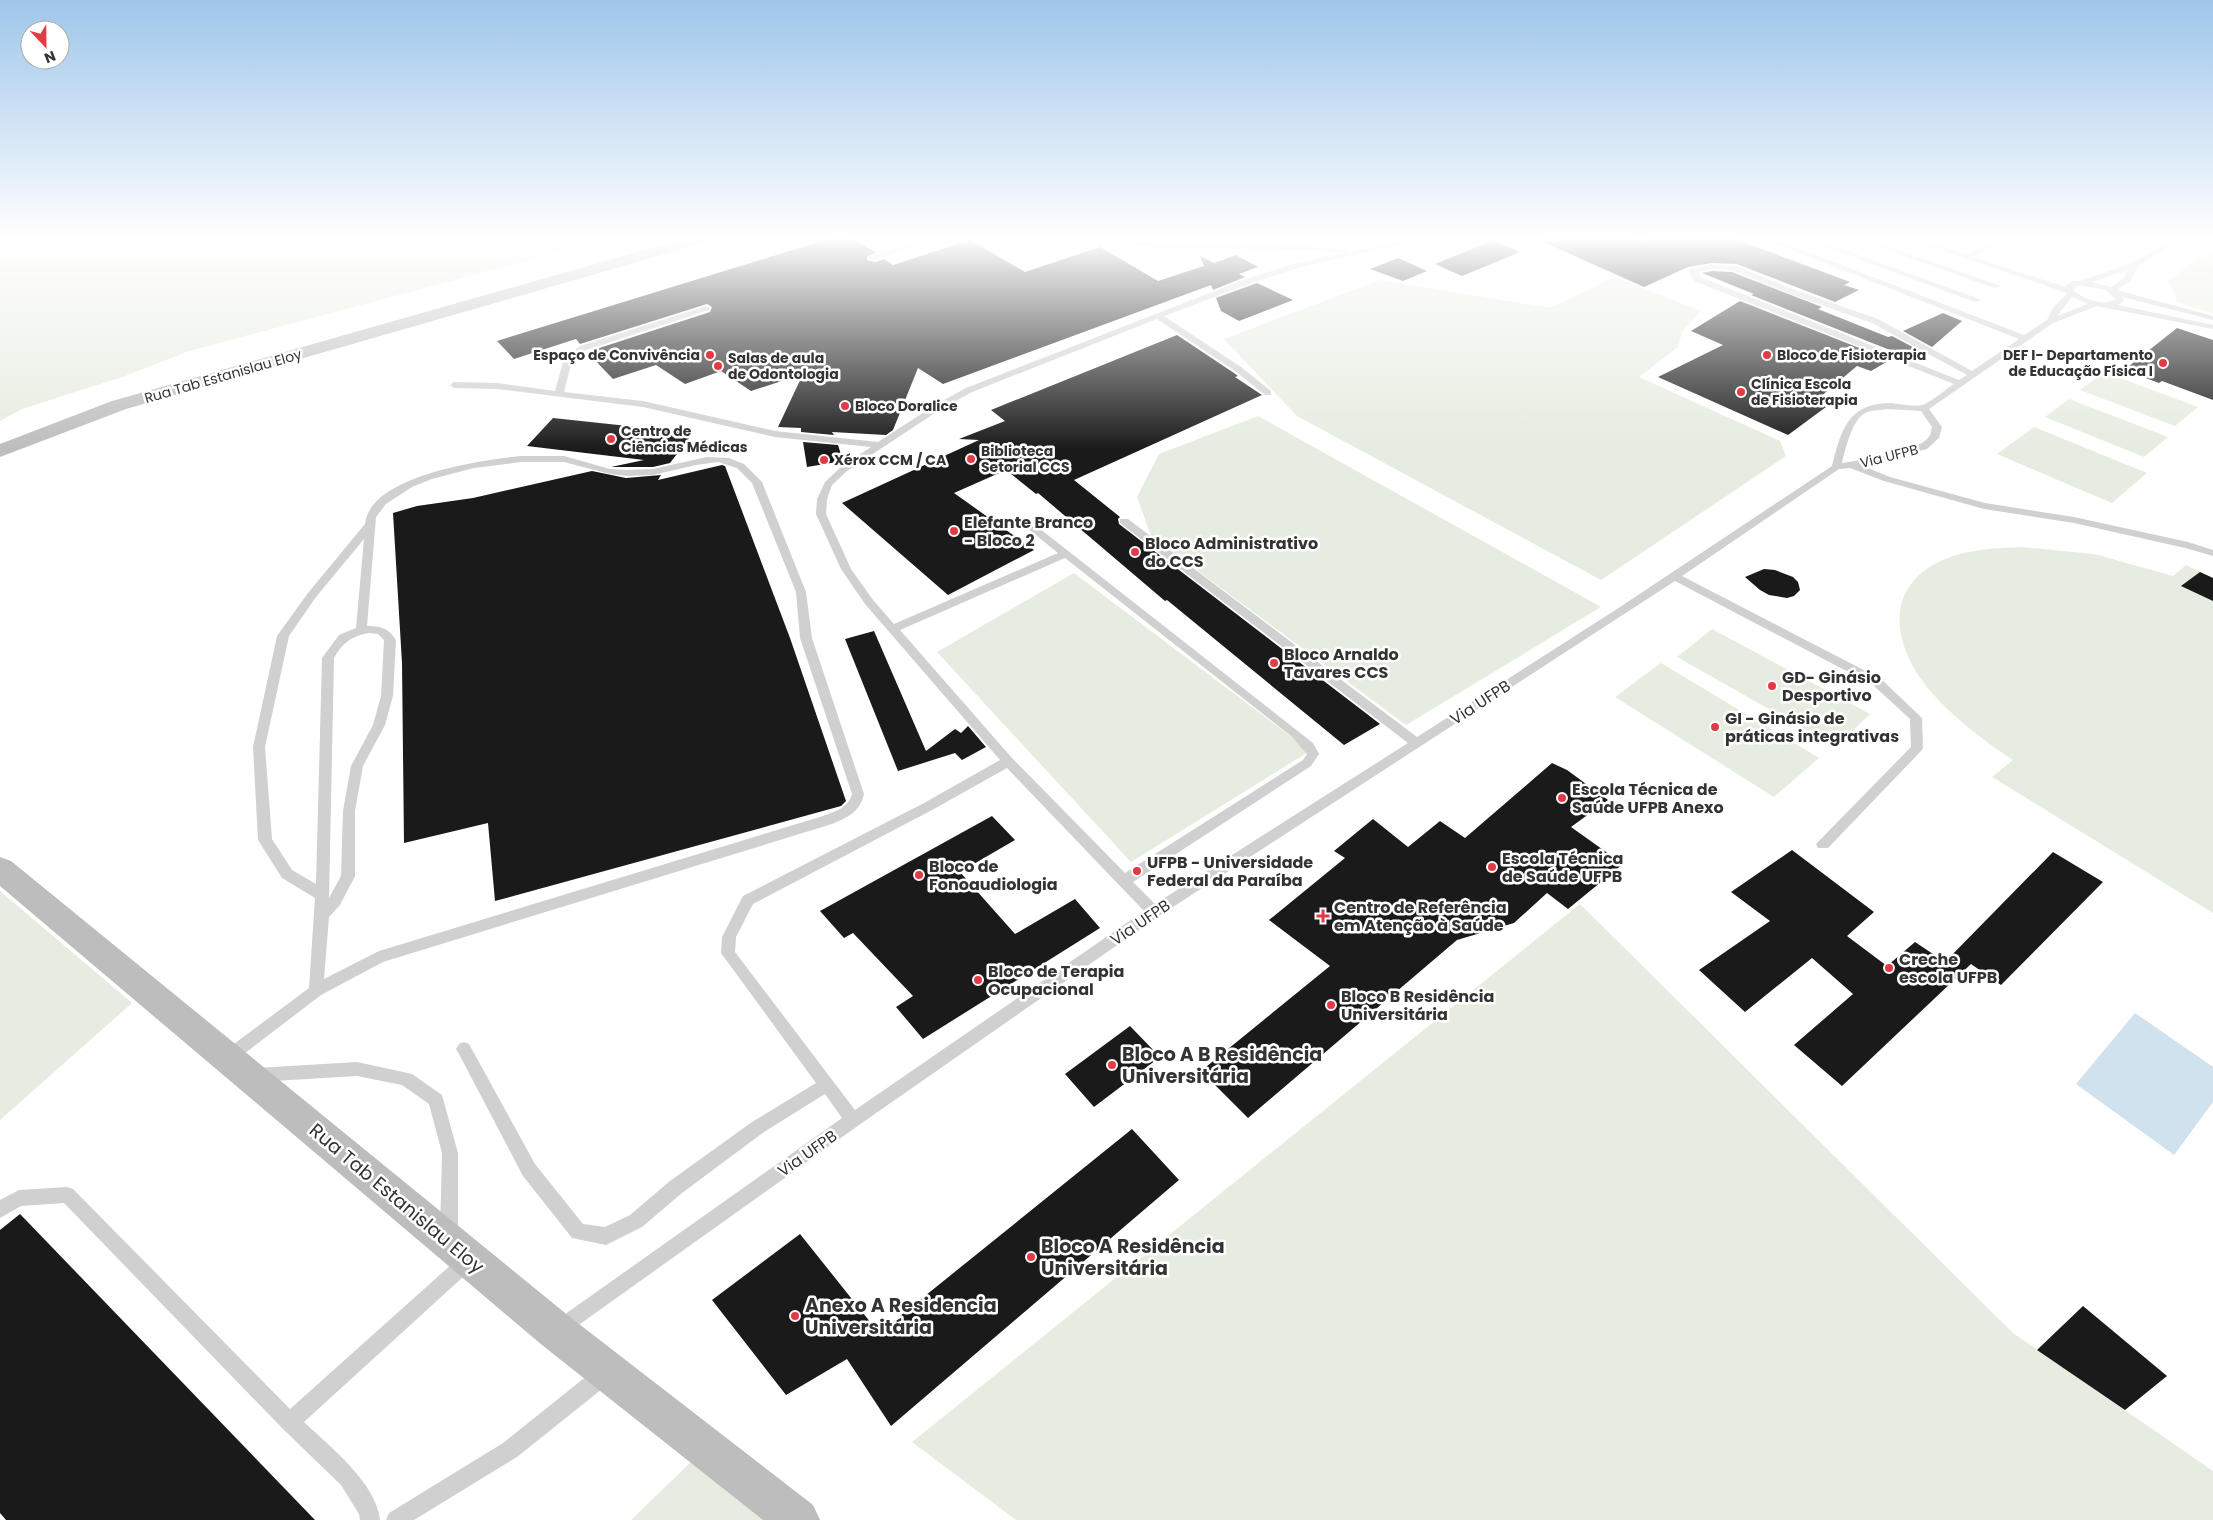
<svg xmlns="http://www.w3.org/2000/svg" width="2213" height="1520" viewBox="0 0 2213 1520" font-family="Poppins,sans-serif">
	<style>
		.green { fill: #e6ecdf }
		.water { fill: #cfe2ee }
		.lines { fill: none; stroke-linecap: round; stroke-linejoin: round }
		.stream { stroke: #cfe2ee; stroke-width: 5 }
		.building { fill: #1a1a1a }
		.lane { fill: #d0d0d0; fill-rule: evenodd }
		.secondary { fill: #bdbdbd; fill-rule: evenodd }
		.poi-dot { fill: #e63946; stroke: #fff; stroke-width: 2 }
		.labels { text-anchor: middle; stroke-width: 5; stroke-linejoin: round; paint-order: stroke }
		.far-poi-label { font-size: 14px; font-weight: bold; fill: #333; stroke: #fff; text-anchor: start }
		.far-street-label { font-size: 14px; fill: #333; stroke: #fff }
		.poi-label { font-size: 16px; font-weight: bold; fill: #333; stroke: #fff; text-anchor: start }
		.street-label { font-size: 16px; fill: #333; stroke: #fff }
		.near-poi-label { font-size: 19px; font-weight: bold; fill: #333; stroke: #fff; text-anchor: start }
		.near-street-label { font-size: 19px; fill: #333; stroke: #fff }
	</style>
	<rect width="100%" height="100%" fill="#fff"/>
	<!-- green -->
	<g class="green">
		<polygon points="0,237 616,237 189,351 125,376 22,409 0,421"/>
		<polygon points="1139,237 1386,237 1358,244 1204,244"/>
		<polygon points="2213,248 2213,313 2177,302 2169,280"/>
		<polygon points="1615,277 1701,311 1682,332 1678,347 1639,377 1780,441 1786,456 1601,580 1297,416 1224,339 1380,280 1550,308"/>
		<polygon points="2104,372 2198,407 2175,426 2080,390"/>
		<polygon points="2069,399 2168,437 2144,457 2045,417"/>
		<polygon points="1258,416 1601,607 1406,725 1151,536 1137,497 1159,454"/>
		<polygon points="2034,427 2147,473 2112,503 1997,454"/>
		<path d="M2021,547l73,7 79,22 13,-11 27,13v335l-221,-136 21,-17c-30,-20 -58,-41 -82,-68 -45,-53 -47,-117 29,-138 20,-5 40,-6 61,-7z"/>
		<polygon points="1074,573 1310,751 1131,862 937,652"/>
		<polygon points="1712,629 1870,714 1836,747 1677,657"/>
		<polygon points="1661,663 1819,758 1774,797 1615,697"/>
		<polygon points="0,891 132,1003 0,1120"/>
		<polygon points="1580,904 2013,1333 2213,1471 2213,1520 1016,1520 912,1442"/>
		<polygon points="694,1459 770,1520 631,1520"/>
	</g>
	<!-- water -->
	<polygon class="water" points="2135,1013 2213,1067 2213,1102 2174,1155 2076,1084"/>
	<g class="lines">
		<!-- stream -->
		<polyline class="stream" points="0,244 35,237"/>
	</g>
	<!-- building -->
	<g class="building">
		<polygon points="835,237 851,237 876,253 867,256 867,260 876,262 884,259 893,265 970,240 1025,272 1100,247 1158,281 1204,266 1200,256 1214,263 1236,255 1258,267 1239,274 1245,277 1213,290 1211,285 943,384 918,368 893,430 886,435 832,432 834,435 801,432 801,428 778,427 803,374 751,391 721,371 685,384 656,365 613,379 587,352 710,312 712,307 707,304 580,344 576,339 514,359 497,341"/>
		<polygon points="1532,237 1633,237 1645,242 1652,237 1730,237 1850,282 1844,285 1859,290 1835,302 1737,264 1712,263 1688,267 1644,287"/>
		<polygon points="1494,240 1520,252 1462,276 1435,264"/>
		<polygon points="1398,258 1427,271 1403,281 1370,269"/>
		<polygon points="1712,271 1732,272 1822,307 1818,309 1888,337 1892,336 1924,353 1916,360 1900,354 1751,295 1754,294 1702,273"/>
		<polygon points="1257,283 1293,300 1239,321 1221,311 1216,298"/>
		<polygon points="1740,301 1890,360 1871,371 1857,366 1814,402 1826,407 1788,435 1658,377 1723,345 1691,331"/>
		<polygon points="1943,313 1962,321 1932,347 1903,331"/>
		<polygon points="2177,328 2213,340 2213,400 2162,381 2159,383 2124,370"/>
		<polygon points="1177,335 1234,373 1238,376 1235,377 1262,395 1074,480 1120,517 1118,519 1119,524 1380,724 1344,745 1167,600 1165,601 1038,493 1036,494 1006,470 954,493 1034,550 948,595 842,503 979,440 959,439 1005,421 991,410"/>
		<polygon points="553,418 693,433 670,463 653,467 611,467 644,460 527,446"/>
		<polygon points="803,442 838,445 843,461 807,467"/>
		<polygon points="722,465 725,466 790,638 846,801 841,806 495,901 488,823 404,843 402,663 393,513 417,506 473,498 592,471 626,478 661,475 658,480"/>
		<polygon points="1764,569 1775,570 1793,577 1798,582 1800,590 1794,596 1787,598 1769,595 1760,590 1745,577"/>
		<polygon points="2200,572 2213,578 2213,601 2181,586"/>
		<polygon points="874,631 926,751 955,729 961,733 968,726 986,747 962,760 955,753 898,771 845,639"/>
		<polygon points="1552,763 1567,770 1608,800 1571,827 1623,864 1568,909 1547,893 1514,923 1457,940 1248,1118 1201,1071 1330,966 1269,920 1345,858 1334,851 1373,819 1408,847 1440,821 1465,838"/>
		<polygon points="992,816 1015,840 960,872 1015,934 1075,899 1100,928 923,1039 896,1007 913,996 853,933 844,938 820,911"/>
		<polygon points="1792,850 1874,912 1847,936 1887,966 1915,942 1945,962 2053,852 2103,882 2001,985 1971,964 1842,1086 1794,1045 1853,994 1812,958 1745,1012 1699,970 1770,921 1731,892"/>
		<polygon points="1130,1026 1160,1057 1094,1107 1065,1074"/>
		<polygon points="1132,1129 1179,1180 891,1426 847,1359 786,1395 712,1300 800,1234 879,1333"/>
		<polygon points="20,1214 315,1520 6,1520 0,1513 0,1230"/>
		<polygon points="2083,1306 2167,1376 2125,1410 2037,1350"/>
	</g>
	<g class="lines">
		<!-- lane -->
		<g class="lane">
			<polygon points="928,237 940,237 875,260 868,258"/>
			<path d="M1078,237c29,0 56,5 84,7 62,3 123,-1 184,5l3,3 70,-15h15l-133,30 -52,17 -85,32 77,51 30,24v4h-6l-30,-24 -78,-52 -185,73 -31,17 -94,62 -15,14 -5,14 -1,15 25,55 22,31 21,24 164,-71 -37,-30 5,-3 4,1 283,222 6,11 -8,12 -178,116 22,22 253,-161 -288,-220v-4h8l289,218 200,-128 215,-143c9,-36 16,-63 59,-63 9,1 22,4 31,2 8,-2 24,-16 32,-21l-260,-103 -5,-10 1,-2 22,-4 24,1 57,23 85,30 94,52 47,-32 -261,-102h11l255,98 23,-15 6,-12 14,-15 -164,-56h12l52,17 31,-17h10l-34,20 91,30 7,-6h8l52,-18 43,-26h9l-46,29 -8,15 -13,9 96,26v4l-91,-23 2,3 -6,5 95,20v4l-116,-23 -44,17 -124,86 13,18 -3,11 -12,11 -64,17 27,11 95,26 89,14 114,25 25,8v6l-28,-8 -111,-25 -90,-14 -100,-28 -34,-13 -11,1 -157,107 199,103 41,39 1,30 -2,3 -93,97h-10l-2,-4 95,-97 -1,-28 -37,-34 -198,-104 -516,335 -300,209 -293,209 -6,3 -6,-3 -3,-6 3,-6 288,-204 -17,-24 -61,38 -82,61 -40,34 -36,18 -34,-7 -49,-62 -64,-122 -3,-5 3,-5 5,-2 5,2 66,120 48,60 22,3 25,-12 40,-34 82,-59 64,-39 -95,-130 1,-16 21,-41 181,-93 76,-43 -135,-156 -24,-35 -25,-55 1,-15 8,-17 16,-15 30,-20 -96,-10 -132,-30 -146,-18 -43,-1 -4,-3 4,-3 43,1 58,8 9,-32 16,-13 126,-40 4,2 -1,2 -123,40 -14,10 -8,32 79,9 132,30 103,11 57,-37 31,-17 277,-108 53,-17 48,-10 -28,-3 -155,-2 -79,-9zM1712,269l20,1 55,23 85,30 95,52 -8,5 -259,-103 -2,-5zM2128,270l-4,8 -13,9 -19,-5zM2077,285l27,4 12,10c-13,8 -32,0 -43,-9zM2072,297l16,7 -31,12zM1888,409l33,2 11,16c-1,4 -1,8 -4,11 -11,14 -67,22 -86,25 3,-13 10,-43 23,-50 6,-3 16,-3 23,-4zM1065,558l226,178 16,18 -4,6 -178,113 -113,-115 -112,-128zM1007,768l137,143 -289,199 -120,-158 1,-15 17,-33 181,-95z"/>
			<polygon points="1799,237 1810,237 1982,300 1975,302"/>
			<polygon points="1851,237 1863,237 2001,286 1994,288"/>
			<path d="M521,456h43l46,13 16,1 27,-1 54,-12 22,1 15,6 18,18 44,110 6,46 52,156c-4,18 -16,23 -32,30l-449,138 -62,33 -89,68 -5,2 -5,-2 -3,-5 3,-5 87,-65 6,-90 -33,-20 -24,-38 -5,-93 24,-111 31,-43 57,-69c5,-49 118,-64 156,-68zM521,462h43l46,12 16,2 27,-1 43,-10 22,-3 19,6 15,15 44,109 4,46 52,156c-4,14 -16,17 -29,22l-444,135 -55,28 5,-62 11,-12 15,-29v-65l8,-45 22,-41 8,-29 3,-56c-7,-12 -16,-14 -29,-14l9,-109 10,-13 26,-17 20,-8 42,-11zM364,539l-8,89 -17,7 -17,23 -6,226 -24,-14 -20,-31 -7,-92 24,-111 27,-39zM369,633l9,1 6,6 -3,56 -8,29 -22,41 -8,45 -2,65 -12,22 5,-240c8,-15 18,-22 35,-25z"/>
			<polygon points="357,1062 412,1074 442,1095 458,1153 458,1234 455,1240 449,1243 443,1240 440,1234 442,1153 429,1104 402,1085 357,1076 257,1082 251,1080 249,1075 251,1070 257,1068"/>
			<path d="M67,1187l6,2 217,220 172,-154 6,-3 6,3 3,6 -3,6 -170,155c26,25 72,60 76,98h-20l-1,-6 -18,-29 -58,-56 -219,-226 -43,3 -21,12v-18l19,-10z"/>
			<polygon points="605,1365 612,1367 614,1374 612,1381 517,1457 414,1520 386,1520 389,1513 503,1443 598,1367"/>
		</g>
		<!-- secondary -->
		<g class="secondary">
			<polygon points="690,237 716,237 714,240 126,409 0,457 0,444 112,401"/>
			<polygon points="0,857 11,861 570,1317 813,1505 820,1520 763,1520 542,1345 0,886"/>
		</g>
	</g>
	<!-- sky -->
	<linearGradient id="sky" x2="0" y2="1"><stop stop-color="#9ec6ea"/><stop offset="0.53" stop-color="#fff"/><stop offset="1" stop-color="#fff" stop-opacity="0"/></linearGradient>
	<rect width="2213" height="450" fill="url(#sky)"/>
	<!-- markers -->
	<g class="poi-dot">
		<circle cx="710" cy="355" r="5"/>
		<circle cx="1767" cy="355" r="5"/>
		<circle cx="2163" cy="363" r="5"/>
		<circle cx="718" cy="366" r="5"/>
		<circle cx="1741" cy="392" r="5"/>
		<circle cx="845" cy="406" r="5"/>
		<circle cx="611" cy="439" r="5"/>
		<circle cx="971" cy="459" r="5"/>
		<circle cx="824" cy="460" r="5"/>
		<circle cx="954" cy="531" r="5"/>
		<circle cx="1135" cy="552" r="5"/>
		<circle cx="1274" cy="663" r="5"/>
		<circle cx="1772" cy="686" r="5"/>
		<circle cx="1715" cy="727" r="5"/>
		<circle cx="1562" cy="798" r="5"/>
		<circle cx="1492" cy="867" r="5"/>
		<circle cx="1137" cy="871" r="5"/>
		<circle cx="919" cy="875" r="5"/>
		<path d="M1320.5 908.5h5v5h5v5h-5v5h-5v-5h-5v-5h5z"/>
		<circle cx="1889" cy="968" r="5"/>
		<circle cx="978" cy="980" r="5"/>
		<circle cx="1331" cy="1005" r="5"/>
		<circle cx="1112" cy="1065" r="5"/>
		<circle cx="1031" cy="1257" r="5"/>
		<circle cx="795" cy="1316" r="5"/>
	</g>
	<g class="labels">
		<!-- far-poi labels -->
		<g class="far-poi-label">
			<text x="700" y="360" text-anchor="end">Espaço de Convivência</text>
			<text x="1777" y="360">Bloco de Fisioterapia</text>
			<text x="2153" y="360" text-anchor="end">DEF I- Departamento<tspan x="2153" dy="16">de Educação Física I</tspan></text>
			<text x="728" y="363">Salas de aula<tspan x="728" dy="16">de Odontologia</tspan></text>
			<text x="1751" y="389">Clínica Escola<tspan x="1751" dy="16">de Fisioterapia</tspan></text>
			<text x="855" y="411">Bloco Doralice</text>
			<text x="621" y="436">Centro de<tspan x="621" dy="16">Ciências Médicas</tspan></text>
			<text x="981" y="456">Biblioteca<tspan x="981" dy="16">Setorial CCS</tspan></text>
			<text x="834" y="465">Xérox CCM / CA</text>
		</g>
		<!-- far-street labels -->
		<g class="far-street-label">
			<text transform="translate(223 376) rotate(-16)" y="5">Rua Tab Estanislau Eloy</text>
			<text transform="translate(1889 456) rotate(-14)" y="5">Via UFPB</text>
		</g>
		<!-- poi labels -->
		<g class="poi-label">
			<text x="964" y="528">Elefante Branco<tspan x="964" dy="18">- Bloco 2</tspan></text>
			<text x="1145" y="549">Bloco Administrativo<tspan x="1145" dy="18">do CCS</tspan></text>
			<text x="1284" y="660">Bloco Arnaldo<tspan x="1284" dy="18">Tavares CCS</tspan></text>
			<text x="1782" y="683">GD- Ginásio<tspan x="1782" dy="18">Desportivo</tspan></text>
			<text x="1725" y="724">GI - Ginásio de<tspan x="1725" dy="18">práticas integrativas</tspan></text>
			<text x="1572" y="795">Escola Técnica de<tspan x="1572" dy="18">Saúde UFPB Anexo</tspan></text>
			<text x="1502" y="864">Escola Técnica<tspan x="1502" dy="18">de Saúde UFPB</tspan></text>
			<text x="1147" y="868">UFPB - Universidade<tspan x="1147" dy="18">Federal da Paraíba</tspan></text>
			<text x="929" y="872">Bloco de<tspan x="929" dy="18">Fonoaudiologia</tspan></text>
			<text x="1334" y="913">Centro de Referência<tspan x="1334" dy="18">em Atenção à Saúde</tspan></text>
			<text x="1899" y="965">Creche<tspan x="1899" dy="18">escola UFPB</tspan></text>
			<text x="988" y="977">Bloco de Terapia<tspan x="988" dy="18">Ocupacional</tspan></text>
			<text x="1341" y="1002">Bloco B Residência<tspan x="1341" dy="18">Universitária</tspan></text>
		</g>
		<!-- street labels -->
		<g class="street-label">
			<text transform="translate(1480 702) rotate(-33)" y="6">Via UFPB</text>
			<text transform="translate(1140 922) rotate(-34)" y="6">Via UFPB</text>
			<text transform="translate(807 1153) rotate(-35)" y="6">Via UFPB</text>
		</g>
		<!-- near-poi labels -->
		<g class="near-poi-label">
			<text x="1122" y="1061">Bloco A B Residência<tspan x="1122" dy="22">Universitária</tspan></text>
			<text x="1041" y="1253">Bloco A Residência<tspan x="1041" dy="22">Universitária</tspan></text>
			<text x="805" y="1312">Anexo A Residencia<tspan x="805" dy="22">Universitária</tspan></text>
		</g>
		<!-- near-street labels -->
		<g class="near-street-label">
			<text transform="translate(397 1198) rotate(40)" y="7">Rua Tab Estanislau Eloy</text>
		</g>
	</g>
	<!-- north arrow -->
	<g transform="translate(45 45) rotate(158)"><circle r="24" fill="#ffffff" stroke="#adadad"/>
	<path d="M0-4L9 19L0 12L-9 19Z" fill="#e63946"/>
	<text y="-8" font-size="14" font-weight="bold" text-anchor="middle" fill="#333333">N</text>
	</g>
</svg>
